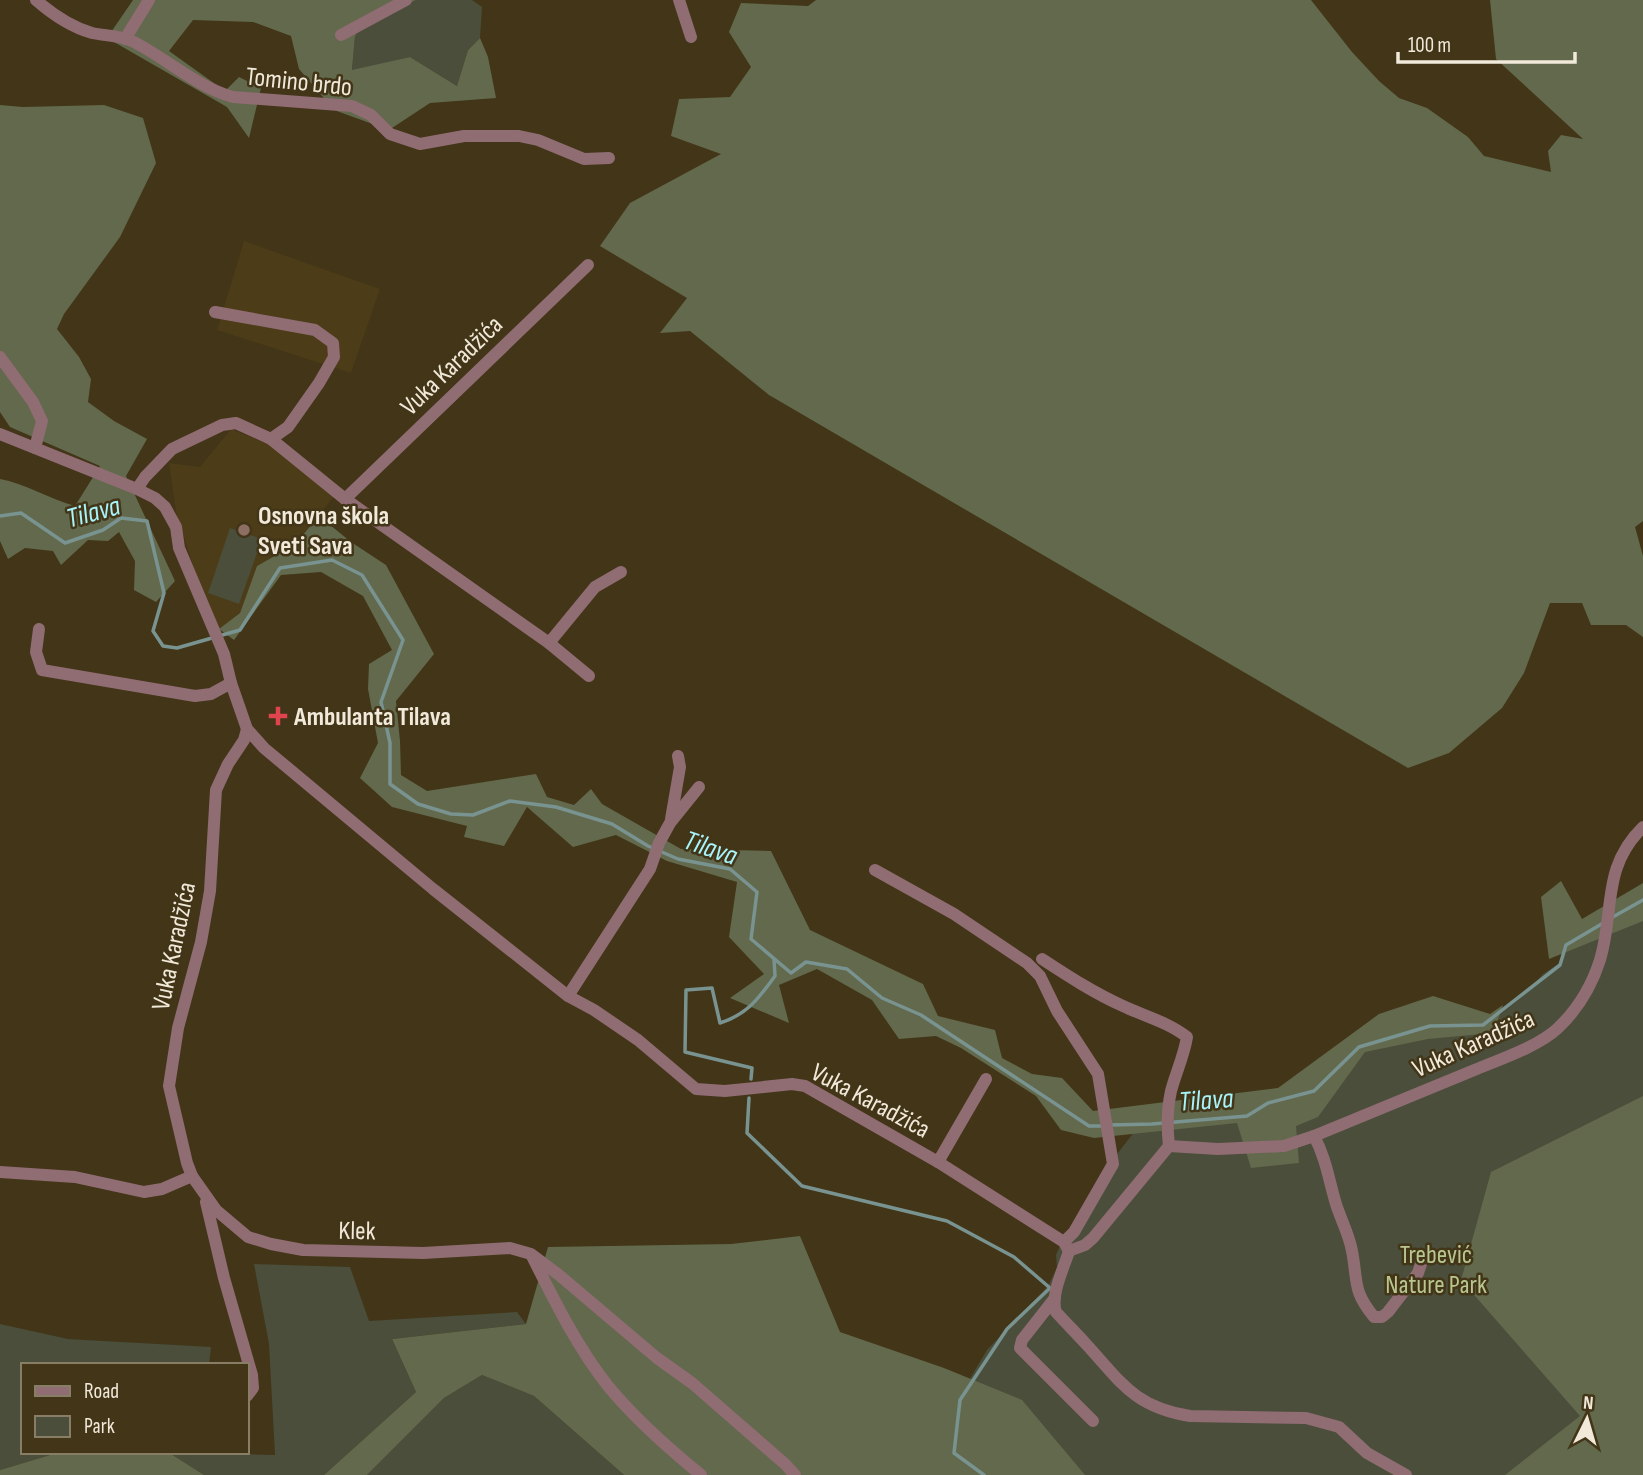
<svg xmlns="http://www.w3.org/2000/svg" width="1643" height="1475" viewBox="0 0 1643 1475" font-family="'Sofia Sans Condensed',sans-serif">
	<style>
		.built { fill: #4c3c17 }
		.green { fill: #4a4e3a }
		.forest { fill: #63694c }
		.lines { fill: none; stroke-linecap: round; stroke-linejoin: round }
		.stream { stroke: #799391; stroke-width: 3.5 }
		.minor { stroke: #906c73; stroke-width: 12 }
		.education-dot { fill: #8d6e63; stroke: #423518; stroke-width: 2.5 }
		.health-dot { fill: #e0444e; stroke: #423518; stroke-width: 2.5 }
		.labels { text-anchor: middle; stroke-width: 5; stroke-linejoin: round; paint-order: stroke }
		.street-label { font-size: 26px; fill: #f1e9d9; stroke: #423518 }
		.poi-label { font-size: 26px; font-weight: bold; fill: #f1e9d9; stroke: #423518; text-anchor: start }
		.park-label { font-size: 26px; fill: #bac68f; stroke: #423518 }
		.water-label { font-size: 28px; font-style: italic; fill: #a8f4fb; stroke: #423518 }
	</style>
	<rect width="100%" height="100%" fill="#423518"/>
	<!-- built -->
	<g class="built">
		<polygon points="244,241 380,289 351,373 217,330"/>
		<polygon points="231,429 275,447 337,493 294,545 257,566 240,613 219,629 200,587 176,512 169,463 200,467"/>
	</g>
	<!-- green -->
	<g class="green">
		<polygon points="416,0 472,0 482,7 480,38 468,50 457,86 410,57 352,71 355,35 359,30"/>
		<polygon points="230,528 262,539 239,604 208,593"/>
		<polygon points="1643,910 1643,1475 954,1475 965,1387 987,1350 1048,1286 1057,1268 1056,1255 1059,1248 1108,1166 1144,1119 1254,1114 1353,1046 1494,1019 1521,998 1543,974 1561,962 1571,937"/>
		<polygon points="254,1264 350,1267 369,1321 517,1312 526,1324 392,1339 416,1392 324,1475 204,1475 168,1452 275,1455 269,1344"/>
		<polygon points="0,1324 68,1339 211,1347 209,1365 23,1365 23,1452 60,1452 0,1470"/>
		<polygon points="482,1375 534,1396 624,1475 367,1475 444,1398"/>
	</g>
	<!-- forest -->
	<g class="forest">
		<polygon points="133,0 416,0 359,30 355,36 352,70 410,57 457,86 468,50 480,38 488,57 496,98 430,103 389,130 334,110 299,69 291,36 253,22 193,20 169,51 225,91 239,77 261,88 249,138 227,107 107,38"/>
		<polygon points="816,0 1311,0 1352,52 1379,81 1399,98 1427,108 1468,137 1484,156 1551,172 1548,151 1561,135 1583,139 1496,59 1490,0 1643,0 1643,521 1635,527 1643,556 1643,637 1626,625 1591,625 1582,603 1550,603 1524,673 1502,708 1449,753 1408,768 769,395 690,331 660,333 687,298 600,246 630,203 721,154 671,136 679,99 730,97 751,67 729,32 741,3 808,6"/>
		<path d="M0,105l23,2 81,-2 39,13 13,45 -36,74 -56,77 -7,15 22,28 12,22 -3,23 26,19 33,18 -21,37 49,105 -19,21 -22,-12 1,-29 -16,-29 -11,9 -20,-1 -27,25 -8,-14 -28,-3 -17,11 -8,-18v-62c24,4 50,20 75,27l25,-40 -90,-39 -10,-15z"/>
		<polygon points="319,516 351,542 386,565 434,654 396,701 400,741 401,775 427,791 536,774 547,797 574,805 591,789 602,804 681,849 771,851 810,930 923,984 938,1016 995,1030 1002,1058 1032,1074 1062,1078 1093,1111 1278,1088 1379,1014 1433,996 1490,1014 1503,1005 1493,1033 1428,1039 1365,1052 1318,1117 1296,1126 1299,1163 1251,1168 1237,1123 1094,1138 1061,1130 1036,1096 961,1048 936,1036 899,1039 872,1000 817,969 779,985 789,1023 730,998 764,974 729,937 737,882 667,861 616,835 573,847 527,807 504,846 464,837 467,826 392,807 360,778 378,743 368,689 369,664 392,650 363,596 321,572 281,575 234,640 219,629 240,613 257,566 294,545"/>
		<polygon points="1561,881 1582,919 1643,883 1643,921 1549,959 1541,897"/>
		<polygon points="1643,1096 1643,1475 1505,1475 1580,1416 1461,1280 1491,1172"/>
		<polygon points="800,1236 840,1332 944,1368 1022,1400 1085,1475 624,1475 534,1396 482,1375 444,1398 367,1475 324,1475 416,1392 392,1339 526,1324 548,1247 731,1244"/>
		<polygon points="60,1452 168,1452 204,1475 0,1475 0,1470"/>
	</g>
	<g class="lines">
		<!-- stream -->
		<g class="stream">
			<polyline points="0,516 21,513 65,543 103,530 121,518 147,521 164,593 153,631 163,646 177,648 240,630 280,568 332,560 362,575 403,640 381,702 390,743 390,784 418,804 451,814 473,815 510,801 556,807 612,824 648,846 678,859 730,869 757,892 751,939 791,973 806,962 847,969 882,998 921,1015 1089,1126 1103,1126"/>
			<polyline points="1611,918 1643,900"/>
			<path d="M751,1079l1,-11 -67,-16 1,-62 26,-2 8,35c28,-9 38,-24 55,-47l-1,-17"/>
			<polyline points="749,1098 747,1133 802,1186 947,1221 1014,1257 1050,1288 1007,1329 960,1400 954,1453 984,1475"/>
			<polyline points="1110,1125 1152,1124 1247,1116 1268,1103 1314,1091 1359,1047 1430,1026 1483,1025 1560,965 1566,945 1605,922"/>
		</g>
		<!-- minor -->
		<g class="minor">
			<path d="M36,0c16,14 35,27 56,33 14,3 28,2 42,9 33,17 63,45 99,55l119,9 19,9 19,19 30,10 44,-8h55l19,4 46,19 25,-1"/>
			<polyline points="679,0 691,37"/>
			<polyline points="341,35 406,0"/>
			<polyline points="125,39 149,0"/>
			<polyline points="0,357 33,402 42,421 35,448"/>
			<path d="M0,434l137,55 18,9 10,9 11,20 3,21 45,106 7,29 16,46 17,19 169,141 135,107 26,14 44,30 58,49 29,2 67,-7 13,2 133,76 126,80 5,9 16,-6 8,-7 76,-92 49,3 66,-3 30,-10c53,-22 106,-44 158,-65 26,-11 66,-24 86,-43 19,-18 34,-43 42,-68 15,-50 1,-92 43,-133"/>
			<polyline points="271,439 345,499 588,265"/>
			<polyline points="137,489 145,477 172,449 222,425 236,423 271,439 288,427 319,383 334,357 333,343 315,330 215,312"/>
			<polyline points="345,499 549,643 589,676"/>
			<polyline points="39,629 36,652 42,670 195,696 211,694 231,683"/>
			<polyline points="549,643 595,587 621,572"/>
			<polyline points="247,729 244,740 228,764 216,790 210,891 201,942 178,1028 169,1086 187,1163 192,1176 216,1210 248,1237 271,1244 303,1250 423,1253 510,1248 531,1254 559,1275 657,1358 692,1383 785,1464 795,1475"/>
			<polyline points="671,819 680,767 678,756"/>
			<polyline points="875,870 954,914 1027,963 1040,976 1057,1011 1098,1074 1113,1164 1074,1232 1064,1242"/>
			<path d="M1042,959c26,17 52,34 81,47 21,10 45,16 64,31 -3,19 -11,35 -16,54 -4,18 -4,37 -2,55"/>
			<polyline points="568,996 650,869 659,843 670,823 699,787"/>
			<path d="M1314,1136c12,22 15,45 22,68 5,16 13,30 16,47 6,31 0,39 22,66h8l6,-5 30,-39 4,-12"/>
			<polyline points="938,1162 986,1079"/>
			<polyline points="0,1172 75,1177 144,1192 162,1189 192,1176"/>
			<polyline points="206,1202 224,1278 252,1375 253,1388 247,1396"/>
			<path d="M1069,1251c-5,17 -19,44 -13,61 10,11 20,21 30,32 35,38 48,63 104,72l116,2 33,9 28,26 39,22"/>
			<path d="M532,1256c22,44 45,91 76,130 27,33 60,62 93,89"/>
			<polyline points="1055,1298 1022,1340 1020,1348 1093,1421"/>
		</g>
	</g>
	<!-- markers -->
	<circle class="education-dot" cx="244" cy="530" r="7"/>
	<path class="health-dot" d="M274.5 705.5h7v7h7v7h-7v7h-7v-7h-7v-7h7z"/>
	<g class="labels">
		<!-- street labels -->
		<g class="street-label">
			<text transform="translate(299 81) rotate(6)" y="9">Tomino brdo</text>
			<text transform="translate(451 365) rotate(-44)" y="9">Vuka Karadžića</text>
			<text transform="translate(173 946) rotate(-78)" y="9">Vuka Karadžića</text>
			<text transform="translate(1473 1043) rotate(-24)" y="9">Vuka Karadžića</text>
			<text transform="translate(871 1100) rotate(28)" y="9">Vuka Karadžića</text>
			<text transform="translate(357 1230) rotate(1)" y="9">Klek</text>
		</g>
		<!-- poi labels -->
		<g class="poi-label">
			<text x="258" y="524">Osnovna škola<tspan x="258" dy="30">Sveti Sava</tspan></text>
			<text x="294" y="725">Ambulanta Tilava</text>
		</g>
		<!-- park labels -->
		<g class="park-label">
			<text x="1436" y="1263">Trebević<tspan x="1436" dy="30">Nature Park</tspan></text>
		</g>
		<!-- water labels -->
		<g class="water-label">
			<text transform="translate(93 511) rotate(-15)" y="10">Tilava</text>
			<text transform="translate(711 847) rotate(19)" y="10">Tilava</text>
			<text transform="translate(1206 1099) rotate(-4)" y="10">Tilava</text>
		</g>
	</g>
	<!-- legend -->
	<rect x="21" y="1363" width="228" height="91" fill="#423518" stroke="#887d65" stroke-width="2"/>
	<rect x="35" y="1386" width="35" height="10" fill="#906c73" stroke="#887d65" stroke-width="2"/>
	<text x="84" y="1398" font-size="21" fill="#f1e9d9">Road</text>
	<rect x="35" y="1416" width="35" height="21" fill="#4a4e3a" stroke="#887d65" stroke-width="2"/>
	<text x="84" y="1433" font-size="21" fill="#f1e9d9">Park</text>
	<!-- north arrow -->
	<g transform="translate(1587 1419) rotate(5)" stroke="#423518" stroke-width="5" paint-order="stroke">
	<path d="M0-5L12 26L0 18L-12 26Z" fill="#f1e9d9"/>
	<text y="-10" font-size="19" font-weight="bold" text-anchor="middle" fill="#f1e9d9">N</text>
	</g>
	<!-- scale -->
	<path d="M1398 52v10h177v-10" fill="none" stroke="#f1e9d9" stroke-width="3.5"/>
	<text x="1408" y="52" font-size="21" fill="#f1e9d9" stroke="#423518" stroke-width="5" paint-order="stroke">100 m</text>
</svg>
